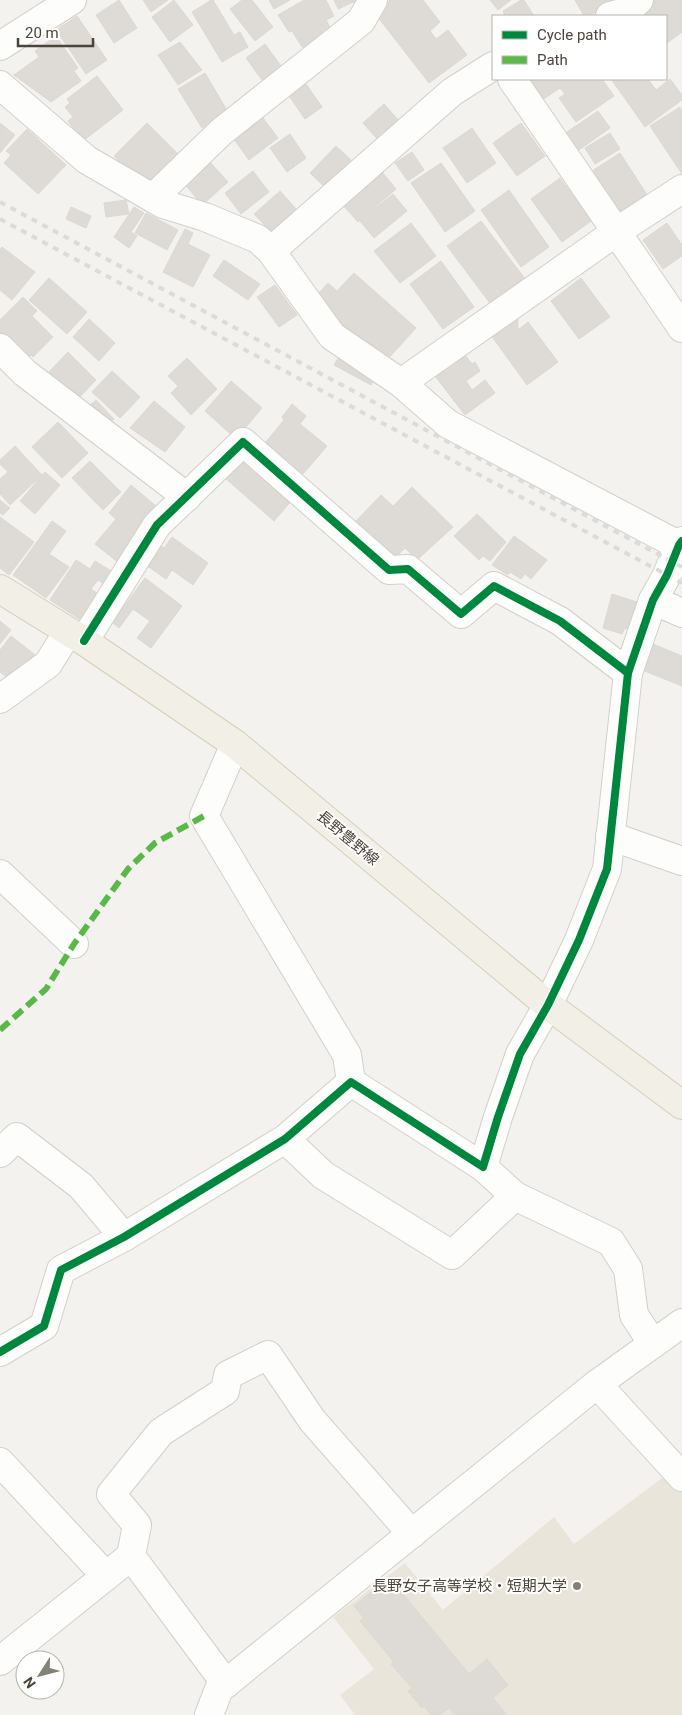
<svg xmlns="http://www.w3.org/2000/svg" width="682" height="1715" viewBox="0 0 682 1715" font-family="Roboto,'Noto Sans JP',sans-serif">
	<style>
		.education { fill: #eae5da }
		.building { fill: #dedbd6; stroke: #dcd9d4 }
		.lines { fill: none; stroke-linecap: round; stroke-linejoin: round }
		.minor-casing { stroke: #d2d0cb; stroke-width: 30 }
		.major-casing { stroke: #d6cebb; stroke-width: 30 }
		.minor { stroke: #fdfdfc; stroke-width: 28 }
		.major { stroke: #f2efe6; stroke-width: 28 }
		.rail { stroke: #dbdbda; stroke-width: 4; stroke-dasharray: 6 6; stroke-linecap: butt }
		.quiet { stroke: #58b947; stroke-width: 6; stroke-dasharray: 12 6; stroke-linecap: butt }
		.cycleway-casing { stroke: #fff; stroke-width: 11 }
		.cycleway { stroke: #00873e; stroke-width: 8 }
		.poi-dot { fill: #868178; stroke: #fff; stroke-width: 2 }
		.labels { text-anchor: middle; stroke-width: 4; stroke-linejoin: round; paint-order: stroke }
		.street-label { font-size: 15px; fill: #4b4439; stroke: #fff }
		.poi-label { font-size: 15px; fill: #4b4439; stroke: #fff; text-anchor: end }
	</style>
	<rect width="100%" height="100%" fill="#f4f2ee"/>
	<!-- education -->
	<polygon class="education" points="666,1475 682,1492 682,1715 355,1715 340,1695 374,1669 333,1617 405,1563 443,1610 554,1517 574,1544"/>
	<!-- building -->
	<g class="building">
		<polygon points="119,0 137,28 114,43 96,15"/>
		<polygon points="143,0 168,0 151,12"/>
		<polygon points="174,0 193,25 170,42 152,17"/>
		<polygon points="211,0 213,0 234,35 240,32 248,47 222,62 192,12"/>
		<polygon points="242,0 252,0 273,27 255,41 230,9"/>
		<polygon points="269,0 290,0 274,9"/>
		<polygon points="304,0 326,0 334,16 326,20 335,37 314,49 302,47 292,31 289,32 278,15"/>
		<polygon points="334,0 358,0 338,9"/>
		<polygon points="390,0 423,0 440,22 430,31 436,39 448,30 467,55 429,83 374,12"/>
		<polygon points="490,0 511,0 498,10"/>
		<polygon points="521,0 524,0 534,16 505,16 503,11"/>
		<polygon points="575,0 625,0 604,8 588,16 584,16"/>
		<polygon points="647,0 682,0 682,32 666,44 666,16 643,16 637,8"/>
		<polygon points="77,16 107,60 86,74 56,30"/>
		<polygon points="56,36 78,68 74,71 81,81 51,102 14,75 39,57 35,51"/>
		<polygon points="180,42 202,70 178,85 158,55"/>
		<polygon points="265,44 281,66 262,80 246,58"/>
		<polygon points="205,73 228,112 202,128 178,89"/>
		<polygon points="97,76 123,110 83,141 68,121 73,117 65,107 70,103 67,99"/>
		<polygon points="527,79 602,79 614,96 576,122 559,98 565,94 560,88 542,100"/>
		<polygon points="611,79 648,79 656,90 670,79 682,95 682,100 645,127"/>
		<polygon points="304,81 322,107 305,119 287,93"/>
		<polygon points="384,104 400,122 379,141 363,123"/>
		<polygon points="680,107 682,111 682,174 650,126"/>
		<polygon points="598,111 610,128 576,152 564,134"/>
		<polygon points="260,114 278,138 249,160 231,135"/>
		<polygon points="0,123 15,135 0,153"/>
		<polygon points="147,123 179,155 146,188 114,156"/>
		<polygon points="521,123 545,156 517,176 493,143"/>
		<polygon points="472,128 496,163 467,183 443,148"/>
		<polygon points="27,129 66,165 38,194 4,163 11,155 6,151"/>
		<polygon points="610,133 620,149 595,164 585,148"/>
		<polygon points="290,134 306,158 287,172 270,148"/>
		<polygon points="336,146 351,160 326,188 310,173"/>
		<polygon points="412,152 424,170 408,181 395,163"/>
		<polygon points="620,153 653,204 618,226 584,176"/>
		<polygon points="209,161 228,182 202,205 184,183"/>
		<polygon points="441,163 475,211 445,232 411,183"/>
		<polygon points="253,171 269,192 241,214 225,193"/>
		<polygon points="381,171 396,189 358,222 342,204"/>
		<polygon points="560,178 591,221 562,242 531,199"/>
		<polygon points="509,190 549,247 521,267 481,210"/>
		<polygon points="280,191 297,210 272,233 254,214"/>
		<polygon points="393,194 407,211 374,238 360,221"/>
		<polygon points="126,200 129,214 106,217 104,203"/>
		<polygon points="71,207 91,216 86,228 66,219"/>
		<polygon points="134,207 144,213 131,232 137,236 129,248 114,237"/>
		<polygon points="146,213 178,230 167,250 135,233"/>
		<polygon points="481,221 526,280 492,306 447,246"/>
		<polygon points="411,223 436,256 400,283 374,251"/>
		<polygon points="667,223 682,245 682,256 663,269 643,240"/>
		<polygon points="185,229 193,233 188,244 210,255 193,287 163,272"/>
		<polygon points="2,247 35,272 12,300 0,290 0,250"/>
		<polygon points="224,260 260,284 248,300 213,276"/>
		<polygon points="441,261 474,307 443,329 410,284"/>
		<polygon points="354,273 416,328 386,361 369,352 312,301 328,283 337,291"/>
		<polygon points="49,278 87,312 67,334 29,300"/>
		<polygon points="581,278 610,317 579,339 551,301"/>
		<polygon points="275,285 297,315 279,327 257,297"/>
		<polygon points="23,297 37,311 32,316 53,337 33,357 31,355 25,361 0,336 0,320"/>
		<polygon points="518,310 518,330 528,322 558,362 527,385 488,331"/>
		<polygon points="89,319 115,343 99,361 73,337"/>
		<polygon points="461,350 472,364 475,362 480,371 466,381 472,390 485,380 495,393 465,415 432,372"/>
		<polygon points="68,352 96,380 75,402 47,374"/>
		<polygon points="341,353 377,374 371,385 334,365"/>
		<polygon points="187,358 217,389 191,415 171,393 178,386 168,376"/>
		<polygon points="112,371 140,397 120,418 92,392"/>
		<polygon points="231,381 262,408 236,439 205,411"/>
		<polygon points="96,400 114,419 108,425 89,406"/>
		<polygon points="154,401 185,427 165,452 130,428"/>
		<polygon points="292,404 306,416 300,424 327,446 303,474 265,443 284,420 282,417"/>
		<polygon points="58,422 88,453 62,478 32,447"/>
		<polygon points="15,446 42,475 10,505 0,494 0,479 8,472 0,464 0,460"/>
		<polygon points="243,454 294,498 274,521 224,477"/>
		<polygon points="90,461 121,492 103,510 72,478"/>
		<polygon points="45,472 60,485 35,514 20,501"/>
		<polygon points="131,485 161,510 119,563 95,544 116,519 109,513"/>
		<polygon points="412,487 453,527 417,560 405,548 394,559 355,522 381,495 393,506"/>
		<polygon points="0,500 10,508 3,515 0,513"/>
		<polygon points="477,514 506,542 490,561 483,556 479,560 454,536"/>
		<polygon points="0,517 34,542 9,575 0,568"/>
		<polygon points="52,521 66,531 49,554 69,567 46,598 13,575"/>
		<polygon points="514,536 547,560 531,579 525,574 521,579 510,572 508,575 492,565"/>
		<polygon points="172,537 208,563 193,585 172,570 166,579 146,565 160,545 164,548"/>
		<polygon points="76,560 90,569 95,561 116,574 108,587 98,580 91,589 104,598 87,624 50,600"/>
		<polygon points="145,578 182,606 151,648 137,638 150,621 133,609 119,628 112,622"/>
		<polygon points="612,594 640,603 632,631 625,628 622,634 603,628"/>
		<polygon points="0,621 11,630 0,644"/>
		<polygon points="11,636 39,658 17,686 0,672 0,650"/>
		<polygon points="653,644 682,656 682,686 642,670"/>
		<polygon points="389,1577 469,1674 487,1659 508,1685 493,1698 507,1715 455,1715 449,1708 440,1715 431,1715 424,1706 422,1708 408,1691 412,1688 391,1664 394,1662 360,1621 364,1618 354,1606"/>
	</g>
	<g class="lines">
		<!-- minor casing -->
		<g class="minor-casing">
			<g id="minor">
				<polyline points="610,16 626,12 639,0"/>
				<polyline points="0,46 72,0"/>
				<polyline points="512,79 682,328"/>
				<polyline points="0,85 87,160 163,204 205,217 258,239 271,251 332,336 401,383 448,424 682,547"/>
				<polyline points="153,198 221,132 361,21 373,0"/>
				<polyline points="271,251 452,92 493,66"/>
				<polyline points="0,348 25,373 187,497"/>
				<polyline points="401,383 616,232 682,189"/>
				<polyline points="653,600 682,613"/>
				<polyline points="84,641 157,525 243,442 389,570 408,569 461,614 494,586 560,621 628,673"/>
				<polyline points="0,699 48,664 68,632"/>
				<polyline points="235,744 204,816 347,1055 351,1082"/>
				<polyline points="610,836 682,861"/>
				<polyline points="0,874 74,944"/>
				<polyline points="285,1139 323,1175 452,1255 515,1196 483,1167"/>
				<polyline points="0,1153 17,1137 81,1186 124,1237"/>
				<polyline points="515,1196 611,1242 628,1269 634,1315 653,1344"/>
				<polyline points="0,1352 44,1326 61,1270 124,1237 285,1139 351,1082 483,1167 498,1117 520,1054 548,1005 579,940 607,869 628,673 653,600 667,575 679,545 682,541"/>
				<polyline points="597,1384 682,1477"/>
				<polyline points="0,1462 106,1576"/>
				<polyline points="131,1556 137,1525 111,1494 161,1432 225,1391 228,1375 268,1355 312,1420 412,1534"/>
				<polyline points="0,1661 131,1556 226,1684"/>
				<polyline points="209,1715 219,1689 597,1384 682,1323"/>
			</g>
		</g>
		<!-- major casing -->
		<g class="major-casing">
			<polyline id="major" points="0,589 84,641 235,744 548,1005 682,1105"/>
		</g>
		<!-- minor -->
		<use href="#minor" class="minor"/>
		<!-- major -->
		<use href="#major" class="major"/>
		<!-- rail -->
		<g class="rail">
			<polyline points="0,202 682,567"/>
			<polyline points="0,219 682,583"/>
		</g>
		<!-- quiet -->
		<polyline class="quiet" points="0,1030 46,989 74,944 128,869 155,843 204,816"/>
		<!-- cycleway casing -->
		<g class="cycleway-casing">
			<g id="cycleway">
				<polyline points="84,641 157,525 243,442 389,570 408,569 461,614 494,586 560,621 628,673"/>
				<polyline points="0,1352 44,1326 61,1270 124,1237 285,1139 351,1082 483,1167 498,1117 520,1054 548,1005 579,940 607,869 628,673 653,600 667,575 679,545 682,541"/>
			</g>
		</g>
		<!-- cycleway -->
		<use href="#cycleway" class="cycleway"/>
	</g>
	<!-- markers -->
	<circle class="poi-dot" cx="577" cy="1586" r="5"/>
	<g class="labels">
		<!-- street labels -->
		<g class="street-label">
			<text transform="translate(348 838) rotate(40)" y="5">長野豊野線</text>
		</g>
		<!-- poi labels -->
		<g class="poi-label">
			<text x="567" y="1591">長野女子高等学校・短期大学</text>
		</g>
	</g>
	<!-- legend -->
	<rect x="492" y="15" width="175" height="65" fill="#ffffff" stroke="#b7b4b0"/>
	<rect x="502" y="31" width="25" height="8" fill="#00873e" stroke="#b7b4b0"/>
	<text x="537" y="40" font-size="15" fill="#4b4439">Cycle path</text>
	<rect x="502" y="56" width="25" height="8" fill="#58b947" stroke="#b7b4b0"/>
	<text x="537" y="65" font-size="15" fill="#4b4439">Path</text>
	<!-- north arrow -->
	<g transform="translate(40 1675) rotate(234)"><circle r="24" fill="#ffffff" stroke="#b7b4b0"/>
	<path d="M0-4L9 19L0 12L-9 19Z" fill="#868178"/>
	<text y="-8" font-size="14" font-weight="bold" text-anchor="middle" fill="#4b4439">N</text>
	</g>
	<!-- scale -->
	<path d="M18 38v8h75v-8" fill="none" stroke="#4b4439" stroke-width="2.5"/>
	<text x="25" y="38" font-size="15" fill="#4b4439" stroke="#ffffff" stroke-width="4" paint-order="stroke">20 m</text>
</svg>
